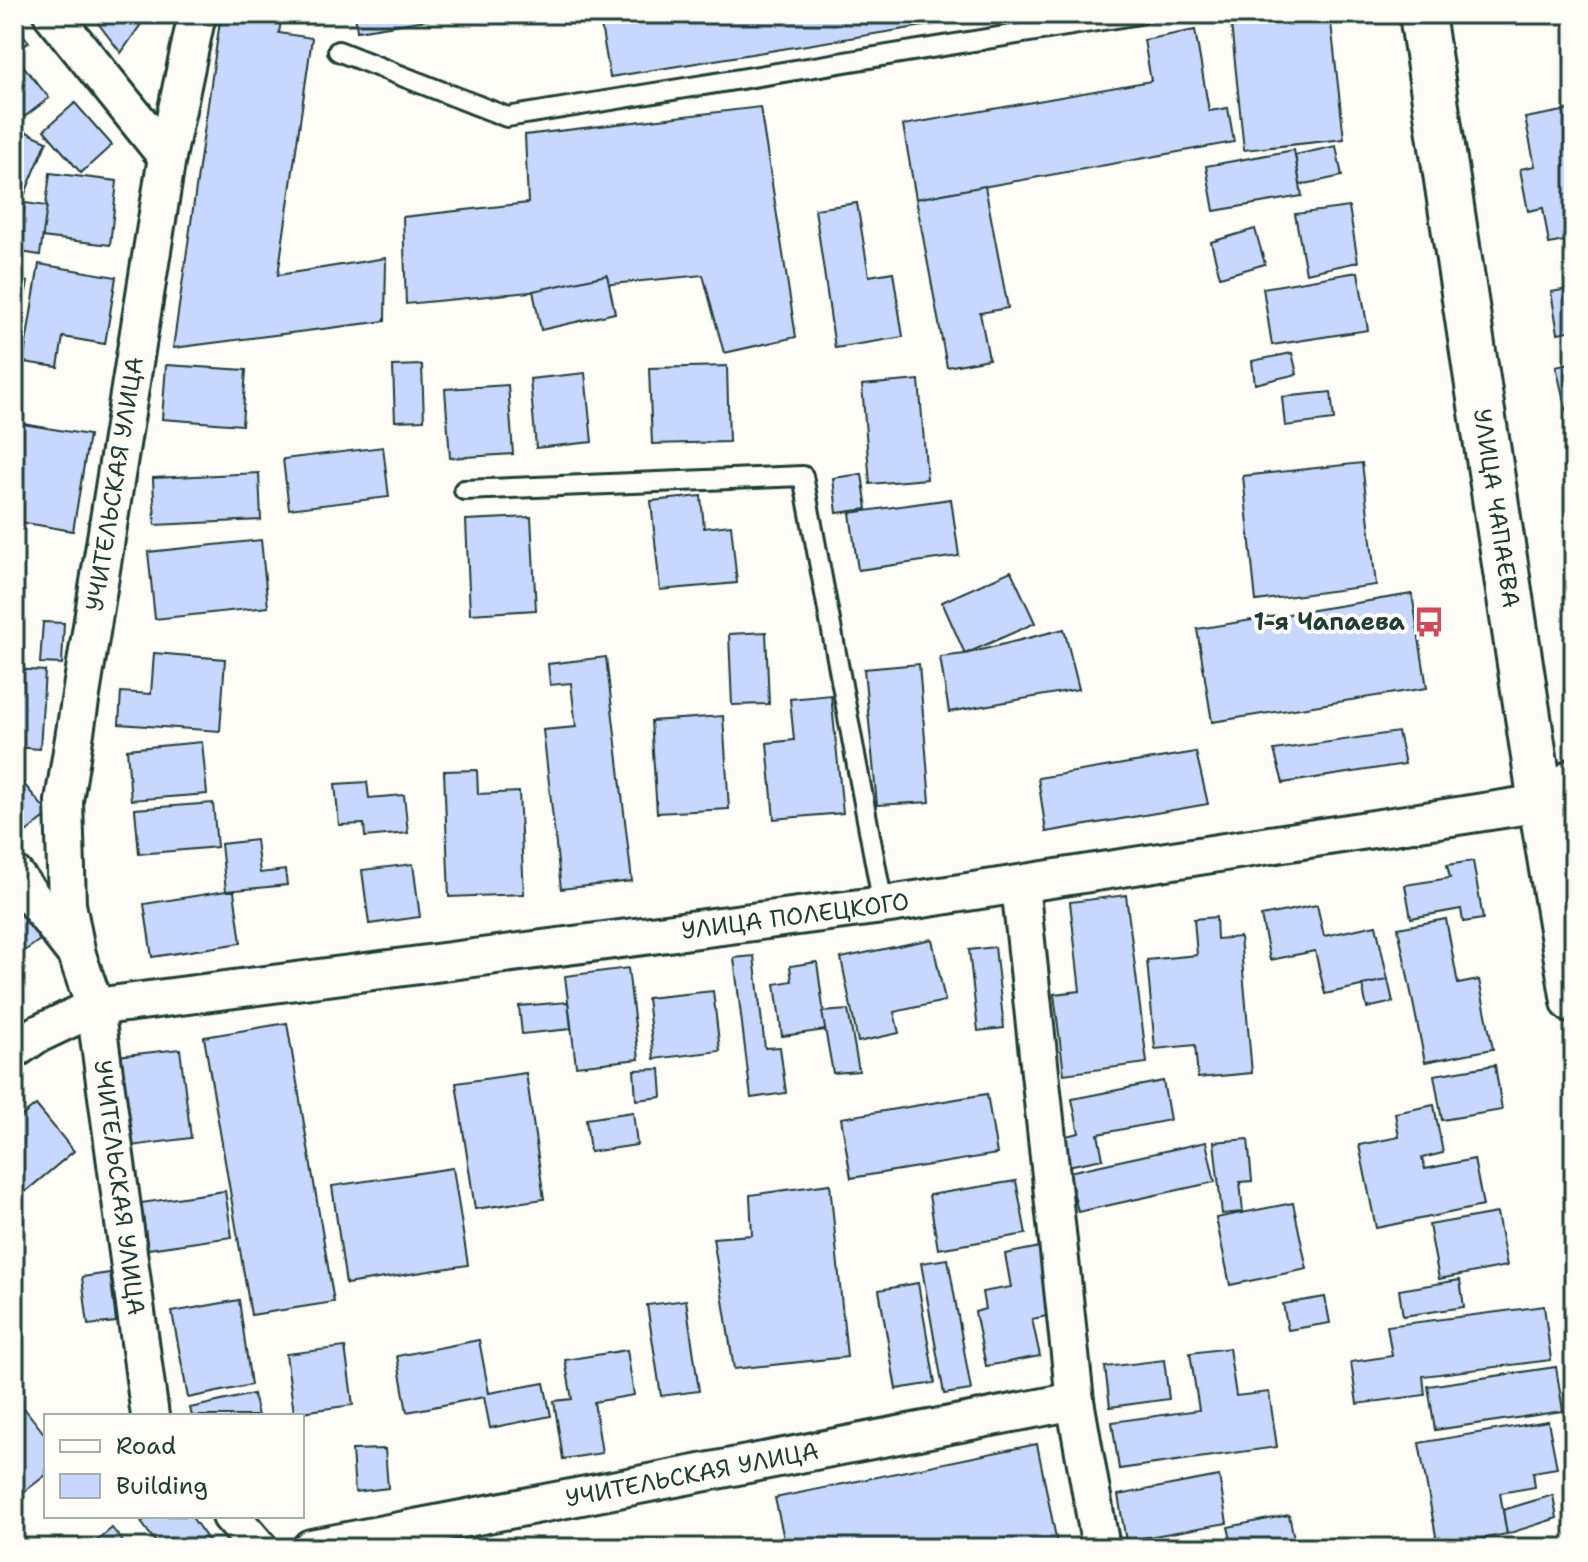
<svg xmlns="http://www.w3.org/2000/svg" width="1588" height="1562" viewBox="0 0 1588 1562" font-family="'Shantell Sans',sans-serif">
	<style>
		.building { fill: #c8d7fd; stroke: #1f3d34; stroke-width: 2 }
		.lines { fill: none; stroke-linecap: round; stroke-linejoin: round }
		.service-casing { stroke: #1f3d34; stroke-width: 24 }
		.minor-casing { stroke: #1f3d34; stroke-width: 42 }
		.tertiary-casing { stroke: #1f3d34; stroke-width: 50 }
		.service { stroke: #fdfcf7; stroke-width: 18 }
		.minor { stroke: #fdfcf7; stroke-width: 36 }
		.tertiary { stroke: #fdfcf7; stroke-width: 44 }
		.labels { text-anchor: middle; stroke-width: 8; stroke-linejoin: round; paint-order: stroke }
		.street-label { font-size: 24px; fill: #1f3d34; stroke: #fdfcf7 }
		.poi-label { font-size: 24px; font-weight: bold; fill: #1f3d34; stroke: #fdfcf7; text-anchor: end }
	</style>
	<rect width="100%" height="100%" fill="#fdfcf7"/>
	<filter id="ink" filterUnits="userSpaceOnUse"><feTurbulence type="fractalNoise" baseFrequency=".0125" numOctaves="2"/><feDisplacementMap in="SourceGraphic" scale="16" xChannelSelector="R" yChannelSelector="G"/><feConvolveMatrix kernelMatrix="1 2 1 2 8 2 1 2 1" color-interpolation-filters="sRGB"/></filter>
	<g filter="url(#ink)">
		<!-- building -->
		<g class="building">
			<polygon points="91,14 163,14 146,17 121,53"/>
			<polygon points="221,14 282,14 279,33 312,38 278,275 386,258 385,321 173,348"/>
			<polygon points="355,14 464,14 357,31"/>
			<polygon points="599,14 997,14 610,77"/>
			<polygon points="1230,14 1330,14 1344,139 1244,150"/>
			<polygon points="14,24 29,42 14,54"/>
			<polygon points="1195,30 1209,111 1228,108 1234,142 916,199 903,125 1151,81 1144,40"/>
			<polygon points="18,59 49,98 14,125 14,62"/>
			<polygon points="75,103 112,145 81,173 44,130"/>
			<polygon points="760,107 796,337 724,353 703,275 406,304 403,217 528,203 525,135"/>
			<polygon points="1574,109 1574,172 1571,172 1574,189 1574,239 1549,244 1543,208 1528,211 1520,169 1535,166 1525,118"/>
			<polygon points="15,127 47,141 19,208 14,206"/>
			<polygon points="1336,146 1342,176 1300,185 1295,155"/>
			<polygon points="1294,150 1302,196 1214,211 1206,166"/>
			<polygon points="50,173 117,181 110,245 42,237"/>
			<polygon points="985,186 1008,308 980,313 989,359 947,367 916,199"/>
			<polygon points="25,203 47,206 40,255 14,251 14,238 20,239"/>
			<polygon points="857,203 869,276 893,272 903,337 835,348 815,209"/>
			<polygon points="1349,207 1358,262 1306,273 1295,214"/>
			<polygon points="1255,229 1265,264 1220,277 1211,242"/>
			<polygon points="39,264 116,277 105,344 63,337 58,367 23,362"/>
			<polygon points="1358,272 1368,330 1272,345 1263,288"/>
			<polygon points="607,275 615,313 541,330 533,291"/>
			<polygon points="14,279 28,282 14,350"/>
			<polygon points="1574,288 1574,330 1558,333 1551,292"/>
			<polygon points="1292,353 1297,374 1255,384 1252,361"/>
			<polygon points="1574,362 1574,408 1566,410 1556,366"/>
			<polygon points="166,365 246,370 242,425 162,419"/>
			<polygon points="422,365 424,420 395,421 393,366"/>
			<polygon points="727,366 729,442 652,444 649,368"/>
			<polygon points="585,373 592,442 536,448 530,379"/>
			<polygon points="919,380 927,479 870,484 862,385"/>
			<polygon points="508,385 513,454 450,458 445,389"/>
			<polygon points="1331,392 1334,420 1285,426 1282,397"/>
			<polygon points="23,424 89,435 73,531 14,521 14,479"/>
			<polygon points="383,447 389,497 289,509 283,459"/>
			<polygon points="1362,463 1376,585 1256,601 1243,476"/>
			<polygon points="259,473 261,520 155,525 153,478"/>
			<polygon points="862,474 867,509 837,513 833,478"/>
			<polygon points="701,496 704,528 731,525 737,583 660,590 651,501"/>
			<polygon points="951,499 959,556 858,570 850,513"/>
			<polygon points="531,517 536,610 470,614 466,520"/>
			<polygon points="261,540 268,607 155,619 148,552"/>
			<polygon points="1011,571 1035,623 965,654 942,602"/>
			<polygon points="1412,594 1427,688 1212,722 1197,629"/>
			<polygon points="43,622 64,623 62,664 40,663"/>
			<polygon points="1064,629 1079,689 949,712 940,657 965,654"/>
			<polygon points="766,632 769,704 732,705 729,634"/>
			<polygon points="154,653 225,659 220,731 119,724 121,692 151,694"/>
			<polygon points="606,657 632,881 561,889 543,730 576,727 571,683 550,685 548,664"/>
			<polygon points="919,664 930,802 877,805 864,669"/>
			<polygon points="14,669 45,671 40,749 14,747"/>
			<polygon points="831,695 843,813 774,819 767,743 794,740 790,699"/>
			<polygon points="723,716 729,809 657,813 651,721"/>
			<polygon points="1398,732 1405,764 1283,783 1274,750"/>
			<polygon points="202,742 207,794 131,800 127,749"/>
			<polygon points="1196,752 1208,804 1046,832 1038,778"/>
			<polygon points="477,770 478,794 519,792 524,894 449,897 444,771"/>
			<polygon points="14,772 49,814 16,840 14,838"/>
			<polygon points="367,782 369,798 404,795 408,833 365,837 364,824 339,825 335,784"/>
			<polygon points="213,803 217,847 139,854 135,809"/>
			<polygon points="256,840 260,873 285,870 287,885 226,891 221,844"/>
			<polygon points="1473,861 1483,919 1463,922 1461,909 1411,918 1405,885 1450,878 1447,865"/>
			<polygon points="413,864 420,917 369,924 362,870"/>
			<polygon points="226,891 234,891 241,943 152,957 144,904"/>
			<polygon points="1126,895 1147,1063 1064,1074 1054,994 1080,991 1070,902"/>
			<polygon points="14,902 40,940 14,958"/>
			<polygon points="1317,905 1324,936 1376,925 1388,980 1325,994 1315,951 1270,960 1261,916"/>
			<polygon points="1216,917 1217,939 1240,937 1252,1073 1198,1078 1195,1045 1155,1049 1147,960 1197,955 1194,919"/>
			<polygon points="1446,919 1458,984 1479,980 1493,1049 1425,1062 1398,928"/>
			<polygon points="932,939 945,1001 894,1012 899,1033 858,1042 841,958"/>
			<polygon points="995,947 1004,1028 978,1031 969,950"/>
			<polygon points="754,956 765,1048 780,1047 786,1093 751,1098 734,958"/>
			<polygon points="817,962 826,1030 782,1036 775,984 792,981 790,966"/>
			<polygon points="628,968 639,1059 576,1066 565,976"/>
			<polygon points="1388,980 1393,1002 1367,1008 1362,985"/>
			<polygon points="713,991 720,1051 654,1059 647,998"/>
			<polygon points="568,1002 571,1029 522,1034 519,1006"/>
			<polygon points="848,1010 859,1071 833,1073 822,1012"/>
			<polygon points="287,1023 334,1302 251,1315 204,1037"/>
			<polygon points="180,1049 191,1138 124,1147 108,1057"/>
			<polygon points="1495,1065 1502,1110 1442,1120 1434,1075"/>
			<polygon points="660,1069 662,1097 636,1100 634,1070"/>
			<polygon points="526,1073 544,1199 475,1209 456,1083"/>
			<polygon points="1163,1081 1170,1120 1098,1134 1103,1159 1067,1166 1061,1137 1079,1133 1072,1099"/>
			<polygon points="987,1094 997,1154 851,1178 841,1118"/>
			<polygon points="36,1105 74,1151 19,1197 14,1191 14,1122"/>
			<polygon points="1434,1105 1443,1153 1422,1158 1425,1169 1474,1159 1483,1206 1376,1228 1359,1145 1399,1137 1395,1113"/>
			<polygon points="633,1112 637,1145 590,1152 586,1119"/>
			<polygon points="1248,1139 1252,1181 1240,1182 1243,1212 1222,1214 1214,1142"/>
			<polygon points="1206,1142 1215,1182 1078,1212 1069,1172"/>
			<polygon points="453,1168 468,1265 346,1284 332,1186"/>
			<polygon points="1016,1181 1026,1234 938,1249 929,1195"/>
			<polygon points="830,1184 847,1357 734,1369 713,1238 752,1235 750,1195"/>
			<polygon points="225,1191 232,1237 148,1249 141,1203"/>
			<polygon points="1293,1203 1307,1269 1230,1285 1216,1218"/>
			<polygon points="1497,1213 1507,1266 1439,1279 1429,1225"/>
			<polygon points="1040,1247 1052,1315 1032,1319 1040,1356 986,1366 975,1312 985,1309 982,1292 1011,1287 1005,1254"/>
			<polygon points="948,1259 971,1390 944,1394 921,1263"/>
			<polygon points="110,1273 116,1322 88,1325 82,1277"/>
			<polygon points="1460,1280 1464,1307 1403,1316 1399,1290"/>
			<polygon points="918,1283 935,1383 896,1389 879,1290"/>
			<polygon points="1325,1297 1330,1323 1288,1330 1283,1304"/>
			<polygon points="239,1300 251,1385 188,1398 172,1312"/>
			<polygon points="686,1300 699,1391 661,1396 647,1305"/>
			<polygon points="1544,1306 1551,1360 1423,1376 1425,1395 1357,1404 1351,1362 1392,1356 1387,1326"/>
			<polygon points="479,1340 489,1393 544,1383 551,1416 490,1428 484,1397 407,1412 397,1356"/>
			<polygon points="345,1347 353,1405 294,1413 286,1354"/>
			<polygon points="1229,1348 1236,1396 1269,1392 1277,1447 1119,1469 1112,1422 1199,1410 1190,1353"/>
			<polygon points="627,1350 634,1395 594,1402 602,1453 563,1459 554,1401 572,1399 565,1360"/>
			<polygon points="1164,1360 1169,1399 1110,1407 1105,1367"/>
			<polygon points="1556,1367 1563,1411 1435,1430 1428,1386"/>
			<polygon points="253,1394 258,1416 192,1416 190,1408"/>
			<polygon points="14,1395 46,1436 46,1475 20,1495 14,1488"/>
			<polygon points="1548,1421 1557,1468 1533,1472 1535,1487 1500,1493 1507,1534 1438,1547 1419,1443"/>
			<polygon points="1037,1444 1058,1548 786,1548 775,1498"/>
			<polygon points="385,1449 388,1488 355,1492 352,1450"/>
			<polygon points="1219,1476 1227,1523 1126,1541 1118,1495"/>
			<polygon points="1553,1495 1557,1518 1507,1534 1503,1510"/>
			<polygon points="1289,1515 1296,1548 1233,1548 1228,1527"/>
			<polygon points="150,1516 191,1516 214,1548 160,1548 141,1522"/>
			<polygon points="112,1528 128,1548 88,1548"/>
		</g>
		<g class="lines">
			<!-- service casing -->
			<g class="service-casing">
				<g id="service">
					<polyline points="338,51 507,117 1140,14"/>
					<polyline points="464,490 803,476 883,905"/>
				</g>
			</g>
			<!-- minor casing -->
			<g class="minor-casing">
				<g id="minor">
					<polyline points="52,14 167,157"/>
					<path id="s1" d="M14,874l63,81 18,52 55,409"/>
					<polyline points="1020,885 1075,1401 1101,1548"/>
					<path id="s2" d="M77,955l-10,-51 -3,-103 103,-644 30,-143"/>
					<path id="s3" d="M14,1050l22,-15 59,-28 788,-102 658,-102 33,-26"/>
					<polyline points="231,1516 259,1548"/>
					<path id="s4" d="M311,1548l764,-147"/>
				</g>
			</g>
			<!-- tertiary casing -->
			<g class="tertiary-casing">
				<g id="tertiary">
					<path id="s5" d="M1422,14l119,789 33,198"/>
				</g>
			</g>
			<!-- service -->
			<use href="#service" class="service"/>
			<!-- minor -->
			<use href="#minor" class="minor"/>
			<!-- tertiary -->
			<use href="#tertiary" class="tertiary"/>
		</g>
	</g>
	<!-- icons -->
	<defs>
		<g id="bus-bare" transform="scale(2.4)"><path d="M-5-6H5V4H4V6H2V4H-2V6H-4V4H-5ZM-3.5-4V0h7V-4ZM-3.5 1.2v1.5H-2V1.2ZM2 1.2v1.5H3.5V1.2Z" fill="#d1495b" stroke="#fdfcf7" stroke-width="2.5" paint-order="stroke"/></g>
	</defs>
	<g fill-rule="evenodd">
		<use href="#bus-bare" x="1429" y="622"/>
	</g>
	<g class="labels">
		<!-- street labels -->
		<g class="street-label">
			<text dy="8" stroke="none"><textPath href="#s2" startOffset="476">УЧИТЕЛЬСКАЯ УЛИЦА</textPath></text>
			<text dy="8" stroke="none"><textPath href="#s5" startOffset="500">УЛИЦА ЧАПАЕВА</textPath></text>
			<text dy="8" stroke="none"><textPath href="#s3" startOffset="798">УЛИЦА ПОЛЕЦКОГО</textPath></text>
			<text dy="8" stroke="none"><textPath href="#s1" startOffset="340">УЧИТЕЛЬСКАЯ УЛИЦА</textPath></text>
			<text dy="8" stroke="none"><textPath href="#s4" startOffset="388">УЧИТЕЛЬСКАЯ УЛИЦА</textPath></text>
		</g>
		<!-- poi labels -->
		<g class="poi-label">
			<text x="1405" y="630">1-я Чапаева</text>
		</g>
	</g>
	<!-- margin -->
	<rect width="1588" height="1562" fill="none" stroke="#fdfcf7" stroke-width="48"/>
	<rect x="24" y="24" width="1540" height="1514" fill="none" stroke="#1f3d34" stroke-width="3" filter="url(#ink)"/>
	<!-- legend -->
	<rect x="44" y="1414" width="260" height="104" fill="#fdfcf7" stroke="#a4b0a9" stroke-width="2"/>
	<rect x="60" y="1440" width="40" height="12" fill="#fdfcf7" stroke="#a4b0a9" stroke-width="2"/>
	<text x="116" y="1454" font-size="24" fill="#1f3d34">Road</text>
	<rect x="60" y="1474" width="40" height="24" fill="#c8d7fd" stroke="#a4b0a9" stroke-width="2"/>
	<text x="116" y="1494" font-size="24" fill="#1f3d34">Building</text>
</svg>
